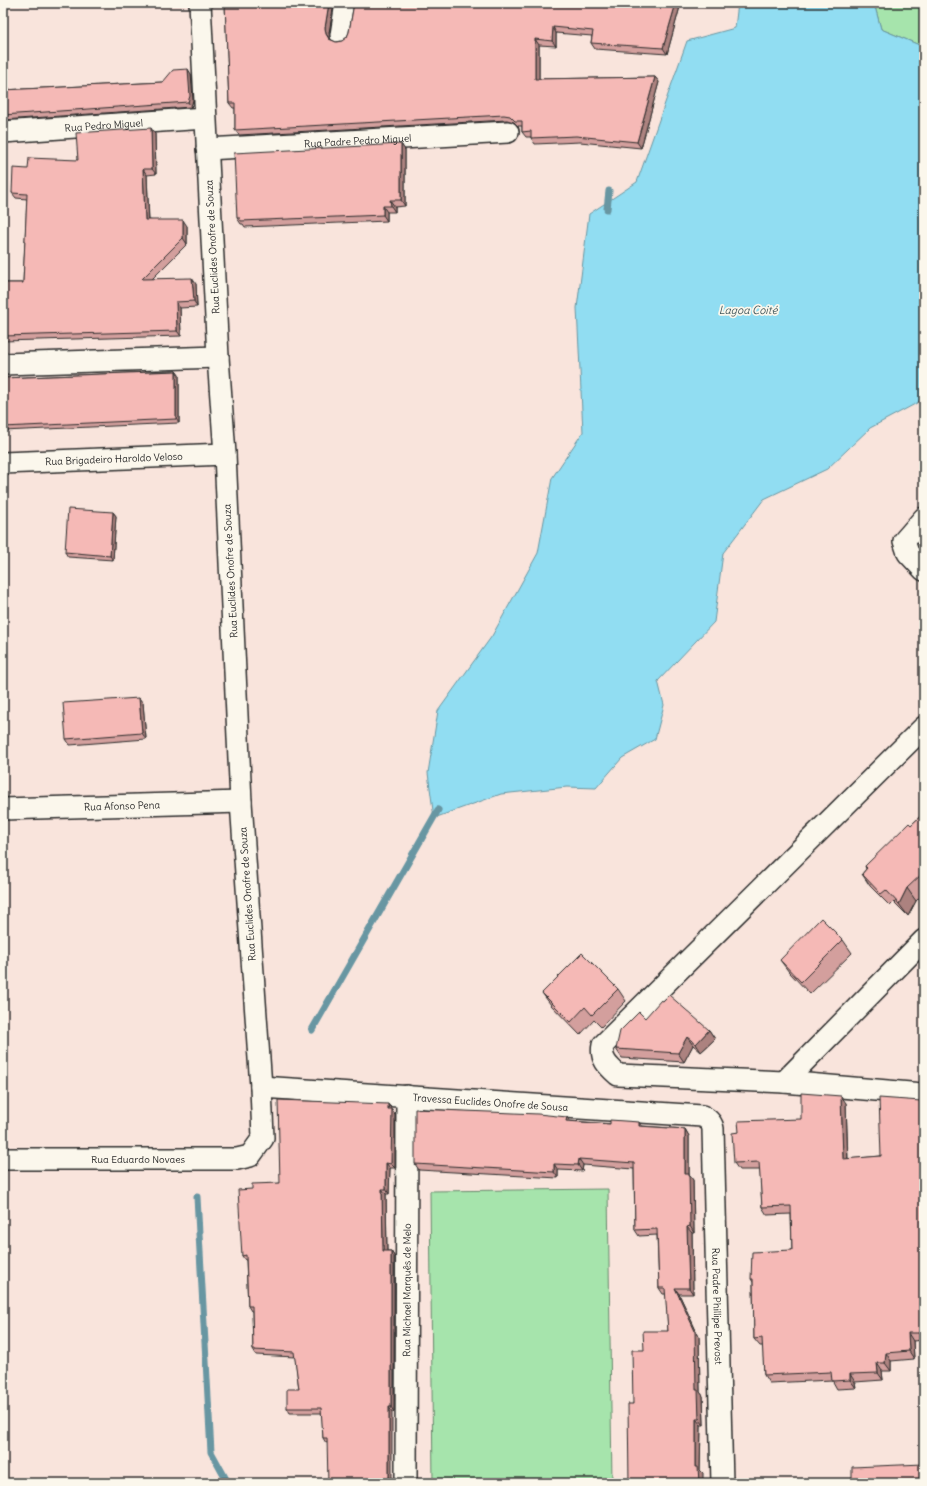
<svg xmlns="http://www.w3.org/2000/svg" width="927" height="1486" viewBox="0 0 927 1486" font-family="Delius,sans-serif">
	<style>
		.green { fill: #a6e4ac; stroke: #68886c }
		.water { fill: #91ddf2; stroke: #6896a2 }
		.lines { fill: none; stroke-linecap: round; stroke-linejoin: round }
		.stream { stroke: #6896a2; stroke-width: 7 }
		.minor-casing { stroke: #2b2b2b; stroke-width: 24 }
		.minor { stroke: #fbf7ec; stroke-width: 21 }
		.wall { fill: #d39f9d; stroke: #2b2b2b }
		.shaded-wall { fill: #ac827f; stroke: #2b2b2b }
		.building { fill: #f5b9b6; stroke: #2b2b2b }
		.labels { text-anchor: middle; stroke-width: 3.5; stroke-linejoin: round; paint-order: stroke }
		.street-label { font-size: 10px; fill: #2b2b2b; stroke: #fbf7ec }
		.water-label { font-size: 11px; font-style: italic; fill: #44585d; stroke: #fbf7ec }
	</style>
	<rect width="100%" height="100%" fill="#f9e4dc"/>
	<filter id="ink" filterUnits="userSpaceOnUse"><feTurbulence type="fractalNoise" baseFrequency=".025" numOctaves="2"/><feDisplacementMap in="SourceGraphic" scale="8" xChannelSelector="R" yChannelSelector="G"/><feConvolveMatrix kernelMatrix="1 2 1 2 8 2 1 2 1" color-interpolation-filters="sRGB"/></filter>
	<g filter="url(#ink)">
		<!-- green -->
		<g class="green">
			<polygon points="874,3 924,3 924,47 881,29"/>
			<polygon points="608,1189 612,1483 433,1483 430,1191"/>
		</g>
		<!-- water -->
		<polygon class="water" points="738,3 874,3 881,29 924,47 924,396 917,403 870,428 827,469 764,499 723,553 714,622 658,681 664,705 655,739 622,758 596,788 567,787 501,794 434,818 428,773 438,711 492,636 538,553 552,478 583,432 577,308 589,214 637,182 687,41 735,28"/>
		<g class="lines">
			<!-- stream -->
			<g class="stream">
				<polyline points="607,209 609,191"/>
				<polyline points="312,1030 438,810"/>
				<polyline points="197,1197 211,1452 228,1483"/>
			</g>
			<!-- minor casing -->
			<g class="minor-casing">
				<g id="minor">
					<polyline points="341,35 346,3"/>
					<path id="s1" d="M3,132l202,-14"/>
					<path id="s2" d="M207,149l301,-17"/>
					<polyline points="3,364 218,357"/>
					<path id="s3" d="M3,463l222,-9"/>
					<polyline points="924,518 904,541 908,553 924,570"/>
					<path id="s4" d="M3,809l238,-7"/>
					<polyline points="784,1082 924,940"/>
					<path id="s5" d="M261,1087l441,29c6,3 10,6 11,13l9,354"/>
					<path d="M922,1094l-138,-12 -166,-7c-10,-9 -18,-16 -15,-30l321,-318"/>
					<path id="s6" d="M3,1159h234l13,-3 13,-18 -2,-51 -20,-285 -16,-348 -7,-97 -18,-354"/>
					<path id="s7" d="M406,1483l1,-387"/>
				</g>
			</g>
			<!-- minor -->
			<use href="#minor" class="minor"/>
		</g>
		<!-- wall -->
		<g class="wall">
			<polygon points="225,3 334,3 329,33 330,39 336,42 342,41 347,37 349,32 354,3 681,3 667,54 595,49 591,43 592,36 556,33 556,46 539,45 539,79 655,77 659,82 641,148 580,142 535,144 531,138 531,137 526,137 522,132 522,126 518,126 514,122 507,120 239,135 235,130 235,108 233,108 229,103"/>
			<polygon points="191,74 193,100 191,107 3,120 3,90 163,82"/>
			<polygon points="155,134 156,174 147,175 149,220 187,226 187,244 152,279 196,284 197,307 180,308 181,336 3,341 3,283 23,283 27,199 16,198 12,193 28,169 78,160"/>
			<polygon points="401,144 405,150 405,206 395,207 395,212 387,212 387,221 245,227 243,224 241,224 237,218"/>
			<polygon points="176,371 179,375 179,423 3,431 3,378"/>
			<polygon points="113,512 116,516 113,560 68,557 65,552"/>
			<polygon points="143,703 146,739 70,745 66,739"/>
			<polygon points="924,813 924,893 916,901 908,916 894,902 890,906 870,886 862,874 866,869 865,866 911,825"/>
			<polygon points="843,940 852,953 810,994 789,972 780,960"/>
			<polygon points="618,989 626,1001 601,1027 594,1020 580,1035 551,1005 542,993"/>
			<polygon points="645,1018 709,1030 715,1039 701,1052 693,1045 684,1062 622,1058 616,1049"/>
			<polygon points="921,1101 924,1105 924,1340 913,1341 914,1359 891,1361 891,1371 882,1371 883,1380 855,1382 856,1388 837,1389 832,1380 769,1383 764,1375 763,1346 760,1346 754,1339 753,1282 751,1279 792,1250 791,1214 767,1215 762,1207 760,1170 739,1170 734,1163 801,1119 846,1103 848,1159 881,1156"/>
			<polygon points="388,1104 395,1114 395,1168 390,1168 389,1194 386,1194 387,1251 391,1251 394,1256 394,1412 392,1412 326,1443 323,1438 322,1413 290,1413 287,1408 299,1389 295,1357 256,1355 253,1350 252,1311 251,1311 248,1306 246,1260 245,1260 242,1256 252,1189 280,1183"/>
			<polygon points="570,1121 685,1129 689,1136 689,1175 693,1180 694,1233 692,1233 693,1294 679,1294 699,1337 700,1392 703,1396 704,1425 701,1425 700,1470 703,1473 633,1404 644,1350 668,1331 666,1294 663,1294 659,1288 657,1235 639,1236 635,1230 634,1169 583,1165 582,1171 558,1170 558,1178 419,1170 415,1164"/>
		</g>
		<!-- shaded-wall -->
		<g class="shaded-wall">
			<polygon points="329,3 334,3 329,33 330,39 326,34 325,28"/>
			<polygon points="676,3 681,3 667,54 663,48"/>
			<polygon points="553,27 556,33 556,46 552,41"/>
			<polygon points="535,39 539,45 539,84 535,79"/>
			<polygon points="188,69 191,74 193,100 191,107 188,102"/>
			<polygon points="655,77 659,82 641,148 637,142"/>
			<polygon points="151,128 155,134 156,174 152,169"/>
			<polygon points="401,144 405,150 405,206 401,200"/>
			<polygon points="143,169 147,175 149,226 145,220"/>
			<polygon points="390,200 395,207 395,212 391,206"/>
			<polygon points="383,206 387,212 387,221 383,215"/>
			<polygon points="183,220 187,226 187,244 183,238"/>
			<polygon points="192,278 196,284 197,307 194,301"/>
			<polygon points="176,302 180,308 181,336 177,331"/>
			<polygon points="176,371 179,375 179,423 176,419"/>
			<polygon points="113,512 116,516 113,560 110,556"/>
			<polygon points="139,698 143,703 146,739 142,733"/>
			<polygon points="907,888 916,901 908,916 899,904"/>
			<polygon points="709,1030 715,1039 701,1052 696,1044"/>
			<polygon points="687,1037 693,1045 684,1062 678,1053"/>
			<polygon points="841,1096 846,1103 848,1167 843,1159"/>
			<polygon points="921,1101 924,1105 924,1157 923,1155"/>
			<polygon points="388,1104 395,1114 395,1168 391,1164"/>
			<polygon points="567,1117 571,1123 566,1121"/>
			<polygon points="639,1122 644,1128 639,1126"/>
			<polygon points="685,1129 689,1136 689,1175 693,1180 694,1233 690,1226 685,1174"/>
			<polygon points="579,1159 583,1165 582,1171 578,1165"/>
			<polygon points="386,1163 390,1168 389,1194 386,1189"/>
			<polygon points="554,1164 558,1170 558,1178 554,1172"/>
			<polygon points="382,1189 386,1194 387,1256 383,1251"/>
			<polygon points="687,1227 692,1233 693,1294 689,1288"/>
			<polygon points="391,1251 394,1256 394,1412 391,1407"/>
			<polygon points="675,1288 679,1294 699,1337 700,1392 703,1396 704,1425 699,1419 696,1390"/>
			<polygon points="908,1333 913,1341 914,1359 909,1351"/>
			<polygon points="886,1353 891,1361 891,1371 885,1363"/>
			<polygon points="877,1363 882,1371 883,1380 878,1373"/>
			<polygon points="850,1374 855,1382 856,1388 850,1380"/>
			<polygon points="389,1407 392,1412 392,1483 389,1483"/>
			<polygon points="696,1419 701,1425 700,1470 703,1473 703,1483 699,1483 696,1467"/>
		</g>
		<!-- building -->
		<g class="building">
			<polygon points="225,3 329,3 325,28 326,34 329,39 336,42 342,41 347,37 349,32 354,3 676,3 663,48 591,43 593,31 553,27 552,41 535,39 535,79 655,77 637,142 576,136 531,138 531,131 522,132 522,121 515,121 510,116 504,115 235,130 235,103 229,103"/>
			<polygon points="188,69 190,96 188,102 3,115 3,90 163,82 173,70"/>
			<polygon points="151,128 152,169 143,169 145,220 183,220 183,238 142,279 192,278 194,301 176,302 177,331 3,336 3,283 23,283 27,194 12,193 13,168 28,169 29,158 78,160 76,133"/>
			<polygon points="401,144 401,200 390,200 391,206 383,206 383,215 241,221 240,218 237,218 234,153"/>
			<polygon points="176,371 176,419 3,427 3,378"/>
			<polygon points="68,509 113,512 110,556 65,552"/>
			<polygon points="139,698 142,733 66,739 63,703"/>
			<polygon points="924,813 924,872 907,888 899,904 886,890 881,894 862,874 867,868 865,866 909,823 911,825"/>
			<polygon points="821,918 843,940 801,982 780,960"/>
			<polygon points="582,953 618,989 592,1015 585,1007 571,1022 542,993"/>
			<polygon points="669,995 709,1030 696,1044 687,1037 678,1053 616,1049 620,1031 639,1012 645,1018 661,1000 663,1001"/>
			<polygon points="801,1093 841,1096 843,1159 881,1156 879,1098 921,1101 923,1155 924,1155 924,1333 908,1333 909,1351 886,1353 885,1363 877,1363 878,1373 850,1374 850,1380 832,1381 831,1372 764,1375 762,1338 754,1339 753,1279 751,1279 752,1252 792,1250 791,1206 762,1207 759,1162 734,1163 732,1133 739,1132 738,1121 801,1119"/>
			<polygon points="278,1100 388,1104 388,1109 392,1109 391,1164 386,1163 386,1189 382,1189 383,1251 391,1251 391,1407 389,1407 389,1483 328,1483 327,1438 323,1438 321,1408 287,1408 287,1389 299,1389 294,1352 253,1350 252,1306 248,1306 246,1255 242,1256 238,1190 252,1189 252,1184 280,1183"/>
			<polygon points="415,1109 538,1114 567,1117 566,1121 610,1124 610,1120 639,1122 639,1126 685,1129 685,1174 689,1174 690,1226 687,1227 689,1288 675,1288 695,1331 696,1390 698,1390 699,1419 696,1419 696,1467 698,1467 699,1483 629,1483 628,1404 633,1404 632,1350 644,1350 643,1331 668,1331 665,1288 659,1288 657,1229 635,1230 634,1163 579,1159 578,1165 554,1164 554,1172 415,1164"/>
			<polygon points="924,1464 924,1483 852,1483 852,1467"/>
		</g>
	</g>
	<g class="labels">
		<!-- street labels -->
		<g class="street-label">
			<text dy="4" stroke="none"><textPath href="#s1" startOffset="101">Rua Pedro Miguel</textPath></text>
			<text dy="4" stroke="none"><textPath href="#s2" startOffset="151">Rua Padre Pedro Miguel</textPath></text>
			<text transform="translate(212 247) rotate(-93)" y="4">Rua Euclides Onofre de Souza</text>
			<text dy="4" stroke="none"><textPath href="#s3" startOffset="111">Rua Brigadeiro Haroldo Veloso</textPath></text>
			<text transform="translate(230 571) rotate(-93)" y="4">Rua Euclides Onofre de Souza</text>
			<text dy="4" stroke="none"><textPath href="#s4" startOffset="119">Rua Afonso Pena</textPath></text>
			<text transform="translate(247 894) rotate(-94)" y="4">Rua Euclides Onofre de Souza</text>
			<text dy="4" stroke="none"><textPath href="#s5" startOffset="230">Travessa Euclides Onofre de Sousa</textPath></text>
			<text dy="4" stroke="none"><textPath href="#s6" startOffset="135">Rua Eduardo Novaes</textPath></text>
			<text dy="4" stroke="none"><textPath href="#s7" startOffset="193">Rua Michael Marquês de Melo</textPath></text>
			<text dy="4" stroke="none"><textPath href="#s5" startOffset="637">Rua Padre Phillipe Prevost</textPath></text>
		</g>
		<!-- water labels -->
		<g class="water-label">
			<text x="748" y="314">Lagoa Coité</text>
		</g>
	</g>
	<!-- margin -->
	<rect width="927" height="1486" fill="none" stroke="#fbf7ec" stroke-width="16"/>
	<rect x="8" y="8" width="911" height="1470" fill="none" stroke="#2b2b2b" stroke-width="1.5" filter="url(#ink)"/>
</svg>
